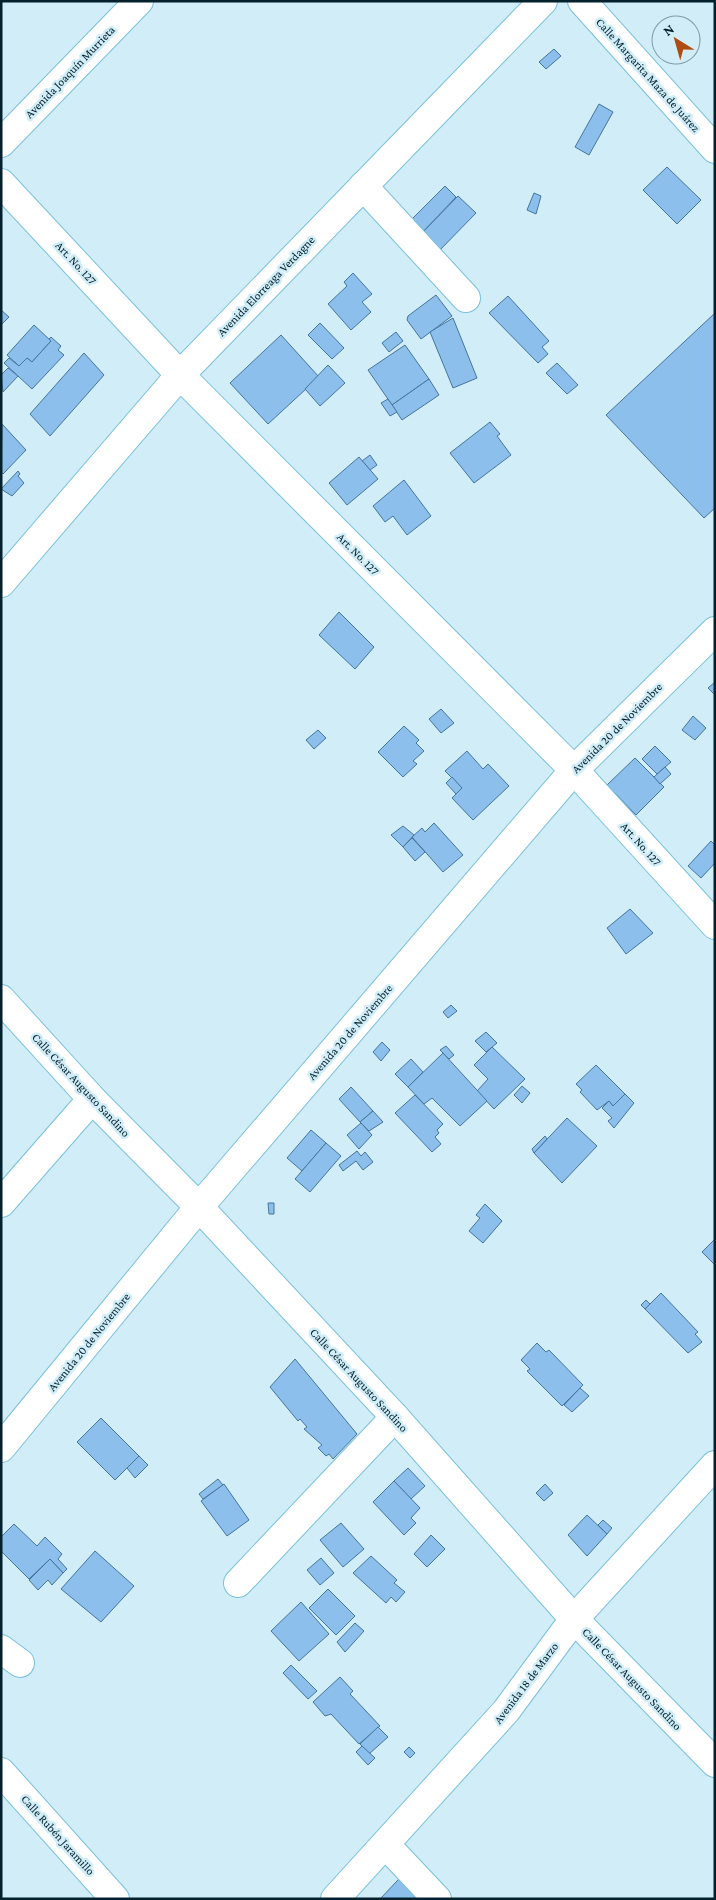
<svg xmlns="http://www.w3.org/2000/svg" width="716" height="1900" viewBox="0 0 716 1900" font-family="'Crimson Pro',serif">
	<style>
		.building { fill: #8cbfeb; stroke: #44759d }
		.lines { fill: none; stroke-linecap: round; stroke-linejoin: round }
		.minor-casing { stroke: #79c1dd; stroke-width: 30 }
		.minor { stroke: #fff; stroke-width: 28 }
		.labels { text-anchor: middle; stroke-width: 5; stroke-linejoin: round; paint-order: stroke }
		.street-label { font-size: 12px; fill: #02212c; stroke: #d1edf8 }
	</style>
	<rect width="100%" height="100%" fill="#d1edf8"/>
	<!-- building -->
	<g class="building">
		<polygon points="554,49 561,56 546,69 539,62"/>
		<polygon points="599,104 613,112 589,155 575,147"/>
		<polygon points="667,167 701,200 677,224 643,190"/>
		<polygon points="445,186 456,197 420,235 408,223"/>
		<polygon points="534,193 541,196 536,214 527,210"/>
		<polygon points="458,196 476,213 438,252 420,235"/>
		<polygon points="353,273 372,294 362,302 371,312 351,330 328,304 347,286 344,282"/>
		<polygon points="436,295 452,316 421,339 407,320 408,316"/>
		<polygon points="508,296 549,341 542,347 548,354 538,363 489,313"/>
		<polygon points="1,310 9,317 1,325"/>
		<polygon points="715,313 715,508 704,518 606,415"/>
		<polygon points="453,318 477,378 453,388 430,332"/>
		<polygon points="320,323 344,348 332,359 308,335"/>
		<polygon points="34,325 51,341 32,362 27,358 19,366 7,355"/>
		<polygon points="396,332 403,341 389,352 382,343"/>
		<polygon points="281,335 319,377 268,424 230,383"/>
		<polygon points="51,337 61,346 58,350 64,355 32,389 4,363 9,358 19,366 27,358 32,362 51,341 49,339"/>
		<polygon points="405,345 429,379 392,405 368,370"/>
		<polygon points="84,353 104,375 50,436 30,414"/>
		<polygon points="557,363 578,385 567,394 546,373"/>
		<polygon points="328,365 345,383 320,406 305,389"/>
		<polygon points="8,368 18,376 3,392 1,375"/>
		<polygon points="429,379 439,395 402,420 392,405"/>
		<polygon points="388,399 397,412 390,416 381,403"/>
		<polygon points="490,422 500,434 497,436 511,455 474,483 450,453"/>
		<polygon points="2,424 26,450 3,474 1,472"/>
		<polygon points="370,455 377,465 370,470 362,461"/>
		<polygon points="359,457 378,479 347,505 329,483"/>
		<polygon points="18,471 20,474 18,476 24,483 12,496 1,489"/>
		<polygon points="404,480 431,516 407,535 393,516 385,522 373,506"/>
		<polygon points="339,612 374,647 355,669 319,635"/>
		<polygon points="715,682 715,695 708,688"/>
		<polygon points="441,709 454,723 441,733 429,719"/>
		<polygon points="693,716 706,728 695,740 682,730"/>
		<polygon points="404,726 419,740 416,743 424,751 413,761 417,764 403,777 378,752"/>
		<polygon points="318,730 326,738 314,749 306,740"/>
		<polygon points="655,746 671,762 657,774 642,759"/>
		<polygon points="467,751 483,769 488,764 509,786 473,820 452,798 462,788 445,771"/>
		<polygon points="635,758 664,787 636,815 607,785"/>
		<polygon points="665,767 671,774 660,784 654,777"/>
		<polygon points="452,777 462,788 456,794 446,783"/>
		<polygon points="434,823 463,855 443,872 412,837 422,828 425,832"/>
		<polygon points="403,826 414,835 403,847 391,835"/>
		<polygon points="412,838 425,852 415,861 403,847"/>
		<polygon points="711,841 715,845 715,863 701,878 688,866"/>
		<polygon points="630,909 653,933 626,954 607,928"/>
		<polygon points="451,1005 457,1011 448,1018 443,1012"/>
		<polygon points="486,1032 497,1043 486,1052 475,1041"/>
		<polygon points="382,1042 390,1050 381,1061 373,1052"/>
		<polygon points="446,1046 454,1055 449,1059 440,1050"/>
		<polygon points="492,1047 525,1079 494,1109 477,1091 488,1079 474,1065"/>
		<polygon points="443,1053 487,1101 460,1126 432,1098 424,1104 408,1087"/>
		<polygon points="411,1059 423,1072 408,1087 395,1074"/>
		<polygon points="596,1065 625,1094 613,1106 609,1101 597,1110 580,1092 582,1090 576,1084"/>
		<polygon points="522,1086 530,1093 522,1103 514,1095"/>
		<polygon points="351,1087 373,1111 360,1122 339,1099"/>
		<polygon points="625,1094 634,1103 614,1128 608,1121 612,1118 602,1108 609,1101 613,1106"/>
		<polygon points="415,1095 443,1124 437,1130 439,1133 435,1137 441,1144 432,1152 395,1113"/>
		<polygon points="373,1111 383,1122 369,1131 360,1122"/>
		<polygon points="567,1118 597,1146 562,1183 534,1153"/>
		<polygon points="361,1123 372,1135 359,1149 347,1135"/>
		<polygon points="311,1130 326,1143 302,1171 287,1158"/>
		<polygon points="545,1136 547,1139 534,1153 532,1149"/>
		<polygon points="326,1143 341,1156 310,1192 295,1179"/>
		<polygon points="357,1151 361,1156 365,1152 373,1162 363,1170 356,1161 343,1171 339,1165"/>
		<polygon points="268,1203 274,1203 274,1214 269,1214"/>
		<polygon points="485,1204 502,1221 483,1243 469,1231 480,1218 476,1215"/>
		<polygon points="715,1239 715,1265 702,1252"/>
		<polygon points="661,1293 698,1332 695,1334 702,1342 688,1353 645,1309"/>
		<polygon points="646,1300 650,1304 645,1309 641,1305"/>
		<polygon points="537,1343 546,1352 549,1350 583,1385 562,1406 527,1371 530,1369 521,1360"/>
		<polygon points="295,1359 357,1434 333,1459 329,1454 326,1456 318,1448 322,1445 304,1429 307,1427 300,1419 298,1421 270,1387"/>
		<polygon points="580,1388 589,1396 572,1412 564,1405"/>
		<polygon points="101,1418 139,1456 115,1480 77,1442"/>
		<polygon points="139,1456 148,1465 135,1478 127,1468"/>
		<polygon points="408,1468 425,1486 411,1499 394,1481"/>
		<polygon points="218,1479 223,1485 203,1499 199,1494"/>
		<polygon points="394,1481 420,1508 411,1518 416,1523 404,1535 373,1502"/>
		<polygon points="224,1484 249,1520 227,1536 201,1501"/>
		<polygon points="545,1484 553,1493 544,1501 536,1493"/>
		<polygon points="587,1515 607,1534 587,1556 568,1535"/>
		<polygon points="603,1520 612,1528 607,1534 598,1525"/>
		<polygon points="341,1523 364,1549 343,1567 320,1540"/>
		<polygon points="14,1524 37,1546 45,1537 62,1554 58,1559 67,1569 63,1573 50,1559 29,1579 1,1551 1,1537"/>
		<polygon points="431,1535 445,1549 427,1567 414,1554"/>
		<polygon points="95,1551 134,1586 101,1622 61,1589"/>
		<polygon points="371,1556 397,1580 394,1583 405,1592 396,1602 391,1597 386,1603 353,1573"/>
		<polygon points="321,1558 334,1573 320,1585 307,1570"/>
		<polygon points="50,1559 63,1573 52,1585 48,1580 38,1590 29,1580"/>
		<polygon points="328,1589 355,1616 336,1635 309,1608"/>
		<polygon points="301,1602 329,1634 299,1661 271,1631"/>
		<polygon points="355,1623 364,1631 345,1652 337,1642"/>
		<polygon points="291,1665 317,1691 308,1699 283,1673"/>
		<polygon points="340,1677 353,1691 350,1694 380,1726 359,1744 331,1714 325,1716 313,1702"/>
		<polygon points="378,1727 388,1737 369,1754 360,1744"/>
		<polygon points="362,1746 375,1758 368,1765 356,1752"/>
		<polygon points="409,1747 415,1753 410,1758 404,1752"/>
		<polygon points="413,1864 446,1899 380,1899"/>
	</g>
	<g class="lines">
		<!-- minor casing -->
		<g class="minor-casing">
			<g id="minor">
				<polyline points="582,1 715,149"/>
				<polyline points="1,143 139,1"/>
				<polyline points="1,183 180,375 574,770 715,925"/>
				<polyline points="363,186 466,298"/>
				<polyline points="1,583 180,375 543,1"/>
				<polyline points="1,999 92,1099 199,1207 395,1417 574,1619 715,1763"/>
				<polyline points="1,1203 92,1099"/>
				<polyline points="1,1448 199,1207 574,770 715,631"/>
				<polyline points="238,1583 395,1417"/>
				<polyline points="1,1649 20,1663"/>
				<polyline points="1,1772 115,1899"/>
				<polyline points="386,1845 437,1899"/>
				<polyline points="335,1899 506,1711 574,1619 715,1465"/>
			</g>
		</g>
		<!-- minor -->
		<use href="#minor" class="minor"/>
	</g>
	<g class="labels">
		<!-- street labels -->
		<g class="street-label">
			<text transform="translate(70 72) rotate(-46)" y="4">Avenida Joaquín Murrieta</text>
			<text transform="translate(648 75) rotate(48)" y="4">Calle Margarita Maza de Juárez</text>
			<text transform="translate(76 263) rotate(47)" y="4">Art. No. 127</text>
			<text transform="translate(266 286) rotate(-46)" y="4">Avenida Elorreaga Verdagne</text>
			<text transform="translate(358 554) rotate(45)" y="4">Art. No. 127</text>
			<text transform="translate(617 728) rotate(-45)" y="4">Avenida 20 de Noviembre</text>
			<text transform="translate(641 844) rotate(48)" y="4">Art. No. 127</text>
			<text transform="translate(350 1032) rotate(-49)" y="4">Avenida 20 de Noviembre</text>
			<text transform="translate(81 1085) rotate(47)" y="4">Calle César Augusto Sandino</text>
			<text transform="translate(89 1342) rotate(-51)" y="4">Avenida 20 de Noviembre</text>
			<text transform="translate(359 1380) rotate(47)" y="4">Calle César Augusto Sandino</text>
			<text transform="translate(632 1679) rotate(46)" y="4">Calle César Augusto Sandino</text>
			<text transform="translate(526 1683) rotate(-53)" y="4">Avenida 18 de Marzo</text>
			<text transform="translate(58 1835) rotate(48)" y="4">Calle Rubén Jaramillo</text>
		</g>
	</g>
	<!-- border -->
	<rect width="716" height="1900" fill="none" stroke="#02212c" stroke-width="5"/>
	<!-- north arrow -->
	<g transform="translate(676 40) rotate(323)"><circle r="24" fill="#d1edf8" stroke="#7e9ba6"/>
	<path d="M0-4L9 19L0 12L-9 19Z" fill="#af4c14"/>
	<text y="-8" font-size="14" font-weight="bold" text-anchor="middle" fill="#02212c">N</text>
	</g>
</svg>
